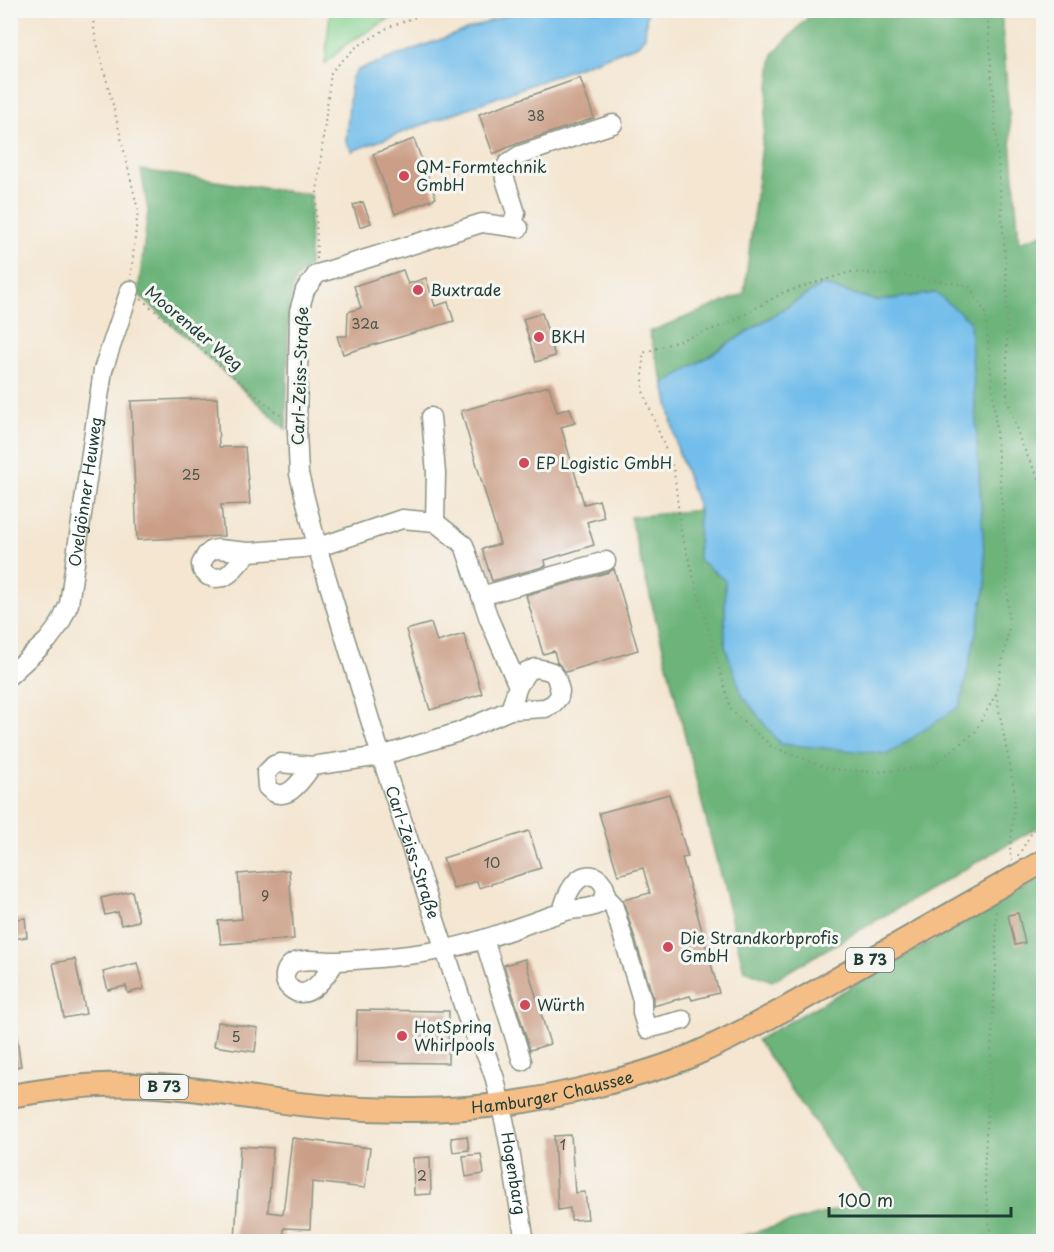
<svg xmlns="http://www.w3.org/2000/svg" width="1054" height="1252" viewBox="0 0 1054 1252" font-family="'Playpen Sans',sans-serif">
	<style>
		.green { fill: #86d28f; stroke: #528862; stroke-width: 1.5 }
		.forest { fill: #6cb47a; stroke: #467857; stroke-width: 1.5 }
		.water { fill: #72bdeb; stroke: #487d90; stroke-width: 1.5 }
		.building { fill: #cb9f87 }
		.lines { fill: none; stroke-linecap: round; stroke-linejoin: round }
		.minor-casing { stroke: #8a9282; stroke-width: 21 }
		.major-casing { stroke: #8a9282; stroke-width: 26 }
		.path { stroke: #8a9282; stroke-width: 2; stroke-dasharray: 1.5 4.5; stroke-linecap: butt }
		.minor { stroke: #fff; stroke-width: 18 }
		.major { stroke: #f6be87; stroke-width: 22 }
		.poi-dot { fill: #d1495b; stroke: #f6f6f2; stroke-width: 2 }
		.labels { text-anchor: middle; stroke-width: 6; stroke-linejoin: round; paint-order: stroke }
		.number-label { font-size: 14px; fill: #4a5649 }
		.shield { fill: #f6f6f2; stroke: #60746d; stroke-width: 1.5 }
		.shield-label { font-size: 15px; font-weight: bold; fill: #1f3d34 }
		.poi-label { font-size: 16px; fill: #1f3d34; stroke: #f6f6f2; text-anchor: start }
		.street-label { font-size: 16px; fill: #1f3d34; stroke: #f6f6f2 }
	</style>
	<rect width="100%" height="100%" fill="#f6f6f2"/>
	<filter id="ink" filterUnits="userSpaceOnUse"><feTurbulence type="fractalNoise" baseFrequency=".0167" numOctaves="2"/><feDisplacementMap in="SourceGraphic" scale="12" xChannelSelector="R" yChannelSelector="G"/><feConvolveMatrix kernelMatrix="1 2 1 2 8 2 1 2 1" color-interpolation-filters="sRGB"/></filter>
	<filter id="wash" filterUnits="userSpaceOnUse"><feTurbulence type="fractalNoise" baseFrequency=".008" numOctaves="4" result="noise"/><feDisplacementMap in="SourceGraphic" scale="24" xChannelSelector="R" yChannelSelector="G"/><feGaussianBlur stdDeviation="1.35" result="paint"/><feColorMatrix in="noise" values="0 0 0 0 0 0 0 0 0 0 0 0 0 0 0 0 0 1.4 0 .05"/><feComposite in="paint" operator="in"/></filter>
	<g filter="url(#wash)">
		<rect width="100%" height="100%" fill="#f4e6d1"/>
		<!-- green -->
		<polygon class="green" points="330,11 330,10 414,11 387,20 348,43 325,64"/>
		<!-- forest -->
		<g class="forest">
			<polygon points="814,11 1001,11 1019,242 1043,234 1043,824 772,981 744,970 630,517 699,510 698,559 725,580 725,646 936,293 877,301 822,285 664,384 649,332 744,294 773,54"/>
			<polygon points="141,170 311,195 309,266 295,280 289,306 286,429 138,294 148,211"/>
			<polygon points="1043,878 1043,1241 719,1242 869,1201 757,1040"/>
		</g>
		<!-- water -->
		<g class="water">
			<polygon points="520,10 647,11 645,36 638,45 352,151 346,141 351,79 358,70"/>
			<polygon points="822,285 877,301 936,293 970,321 986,586 960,706 888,754 780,744 742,695 725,646 725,580 698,559 699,510 677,447 664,384"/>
		</g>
		<g id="blocks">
			<!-- building -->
			<g class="building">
				<polygon points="580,78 594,118 516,144 493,154 479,114"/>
				<polygon points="414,139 436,198 395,214 373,154"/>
				<polygon points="363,202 371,223 360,227 353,205"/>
				<polygon points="403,270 408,284 426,278 435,306 448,302 454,321 343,354 337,336 347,336 348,312 361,308 354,286"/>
				<polygon points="542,313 555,356 536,362 523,319"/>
				<polygon points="549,386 557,412 570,408 575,423 561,427 584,504 599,500 604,517 587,522 594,545 545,560 546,566 492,581 482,549 500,544 461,411"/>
				<polygon points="217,398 219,447 245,447 250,504 221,505 224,536 137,540 131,401"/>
				<polygon points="614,569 638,650 566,672 557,662 554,651 543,654 526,595 609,572"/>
				<polygon points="431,623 437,642 464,634 482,694 430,710 406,630"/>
				<polygon points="669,794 688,857 682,858 719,993 692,1000 690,996 653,1006 653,997 623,900 650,893 643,868 618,875 599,813"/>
				<polygon points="529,831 541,868 479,888 477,881 453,889 443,858"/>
				<polygon points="289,870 294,939 221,944 218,921 242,919 238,874"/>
				<polygon points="132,891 139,921 121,925 118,912 105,915 101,898"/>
				<polygon points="1018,913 1025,943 1015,945 1008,915"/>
				<polygon points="25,918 27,937 10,939 10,920"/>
				<polygon points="75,959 86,1014 64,1018 53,963"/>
				<polygon points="525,959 550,1044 530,1050 504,965"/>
				<polygon points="137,963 144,989 128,993 126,986 108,990 103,972"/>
				<polygon points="357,1010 449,1011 448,1063 356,1062"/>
				<polygon points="218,1022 258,1028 255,1052 214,1046"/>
				<polygon points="16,1032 21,1066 10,1068 10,1033"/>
				<polygon points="571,1135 575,1193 585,1192 588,1219 571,1220 570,1208 558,1210 554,1136"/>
				<polygon points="467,1136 469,1150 453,1152 451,1138"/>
				<polygon points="292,1138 370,1148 365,1188 312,1182 310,1229 284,1228 283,1240 255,1238 255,1242 235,1242 240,1146 273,1148 268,1212 283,1214"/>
				<polygon points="481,1154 484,1174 466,1177 463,1156"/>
				<polygon points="430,1157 431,1194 414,1195 413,1158"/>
			</g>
		</g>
	</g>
	<g filter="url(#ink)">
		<use href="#blocks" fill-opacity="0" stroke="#8a9282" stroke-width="1.5"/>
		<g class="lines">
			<!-- minor casing -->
			<g class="minor-casing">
				<g id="minor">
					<polyline points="512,227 516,213 505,179 504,170 508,163 520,155 613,124"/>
					<path id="s1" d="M519,228l-37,-5 -165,51 -12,16 -6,21 -2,119 2,44 18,72 64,210 86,261 9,21 11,18 8,23 13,59 17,104"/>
					<polyline points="431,417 436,473 435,522"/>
					<polyline points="249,552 230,573 224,577 215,578 208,576 202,570 201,564 206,555 212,550 218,549 249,552 303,548 328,544 402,519 435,522 464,545 489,619 518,686"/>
					<polyline points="481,596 606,561"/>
					<path id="s2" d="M10,675l38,-35 12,-16 9,-20 34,-234 27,-80"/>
					<path d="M312,766c-10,14 -27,41 -45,21l-1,-14 8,-8 6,-2 32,3 69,-10 78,-24 51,-22 35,-2 8,-4 6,-7 1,-6 -4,-14 -4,-5 -6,-2 -10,-2 -9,3 -9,15 -8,24"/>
					<polyline points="605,896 613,904 642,1000 642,1013 647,1029 683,1020"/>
					<polyline points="484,939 522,1061"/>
					<path d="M336,961c-8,12 -24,37 -40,31 -4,-2 -8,-5 -10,-9 -3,-7 0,-16 7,-20 13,-6 31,-1 45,-2 36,-2 73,-5 108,-12 41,-8 78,-25 117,-37 10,-4 21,-2 31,-6 33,-11 -14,-66 -32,6"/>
				</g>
			</g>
			<!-- major casing -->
			<g class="major-casing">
				<g id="major">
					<path id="s3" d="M10,1096c42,-7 84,-13 126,-11 42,1 84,8 125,14 47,7 95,11 143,11 66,1 131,-8 195,-25 32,-8 64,-17 94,-30 55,-24 108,-55 160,-85 63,-36 127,-73 191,-109"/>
				</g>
			</g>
			<!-- path -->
			<g class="path">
				<polyline points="92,10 95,35 116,117 138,210 131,275"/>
				<polyline points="987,10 1007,286 1007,399 1022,445 1044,489"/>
				<polyline points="317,259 316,200 331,72 355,48 389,27 434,10"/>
				<polyline points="141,299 282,417"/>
				<polyline points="996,694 975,732 931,767 876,772 829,769 771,746 731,710 681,532 674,471 643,391 643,353 730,323 782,293 850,272 917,277 969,286 985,312 993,394 1006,555 1009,628 996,694 1015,794 1010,851 1012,860"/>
				<polyline points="1018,856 1044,812"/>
				<polyline points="991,1242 984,1172 996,966 996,909"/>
			</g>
			<!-- minor -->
			<use href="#minor" class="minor"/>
			<!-- major -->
			<use href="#major" class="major"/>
		</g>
	</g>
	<!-- markers -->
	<g class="poi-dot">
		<circle cx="404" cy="176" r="6"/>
		<circle cx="418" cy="290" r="6"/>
		<circle cx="539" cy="337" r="6"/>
		<circle cx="524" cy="463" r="6"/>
		<circle cx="668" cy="947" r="6"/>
		<circle cx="525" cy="1005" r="6"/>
		<circle cx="402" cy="1036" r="6"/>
	</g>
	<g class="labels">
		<!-- number labels -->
		<g class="number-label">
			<text x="536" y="121">38</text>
			<text x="365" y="329">32a</text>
			<text x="191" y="480">25</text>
			<text x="492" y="868">10</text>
			<text x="265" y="901">9</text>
			<text x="236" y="1042">5</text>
			<text x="563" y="1150">1</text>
			<text x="422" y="1181">2</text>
		</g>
		<!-- shield labels -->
		<g class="shield">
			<rect x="846" y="948" width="48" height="24" rx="4.5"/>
			<rect x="140" y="1075" width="48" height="24" rx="4.5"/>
		</g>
		<g class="shield-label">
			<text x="870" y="965">B 73</text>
			<text x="164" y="1092">B 73</text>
		</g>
		<!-- poi labels -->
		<g class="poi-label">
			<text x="416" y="173">QM-Formtechnik<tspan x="416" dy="18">GmbH</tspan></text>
			<text x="430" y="296">Buxtrade</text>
			<text x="551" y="343">BKH</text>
			<text x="536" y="469">EP Logistic GmbH</text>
			<text x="680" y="944">Die Strandkorbprofis<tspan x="680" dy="18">GmbH</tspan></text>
			<text x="537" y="1011">Würth</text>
			<text x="414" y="1033">HotSpring<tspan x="414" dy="18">Whirlpools</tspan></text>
		</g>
		<!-- street labels -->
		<g class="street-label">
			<text transform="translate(194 328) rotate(40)" y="6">Moorender Weg</text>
			<text transform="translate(300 376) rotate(-88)" y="6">Carl-Zeiss-Straße</text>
			<text dy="6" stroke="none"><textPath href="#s2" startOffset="207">Ovelgönner Heuweg</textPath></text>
			<text dy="6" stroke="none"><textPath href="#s1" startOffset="810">Carl-Zeiss-Straße</textPath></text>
			<text dy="6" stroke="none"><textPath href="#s3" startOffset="546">Hamburger Chaussee</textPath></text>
			<text dy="6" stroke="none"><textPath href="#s1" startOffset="1148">Hogenbarg</textPath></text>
		</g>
	</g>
	<!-- margin -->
	<rect width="1054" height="1252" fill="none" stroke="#f6f6f2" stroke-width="36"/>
	<!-- scale -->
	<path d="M829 1207v9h182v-9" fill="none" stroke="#1f3d34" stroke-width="3"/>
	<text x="838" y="1207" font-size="18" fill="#1f3d34" stroke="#f6f6f2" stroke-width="4.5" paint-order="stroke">100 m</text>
</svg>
